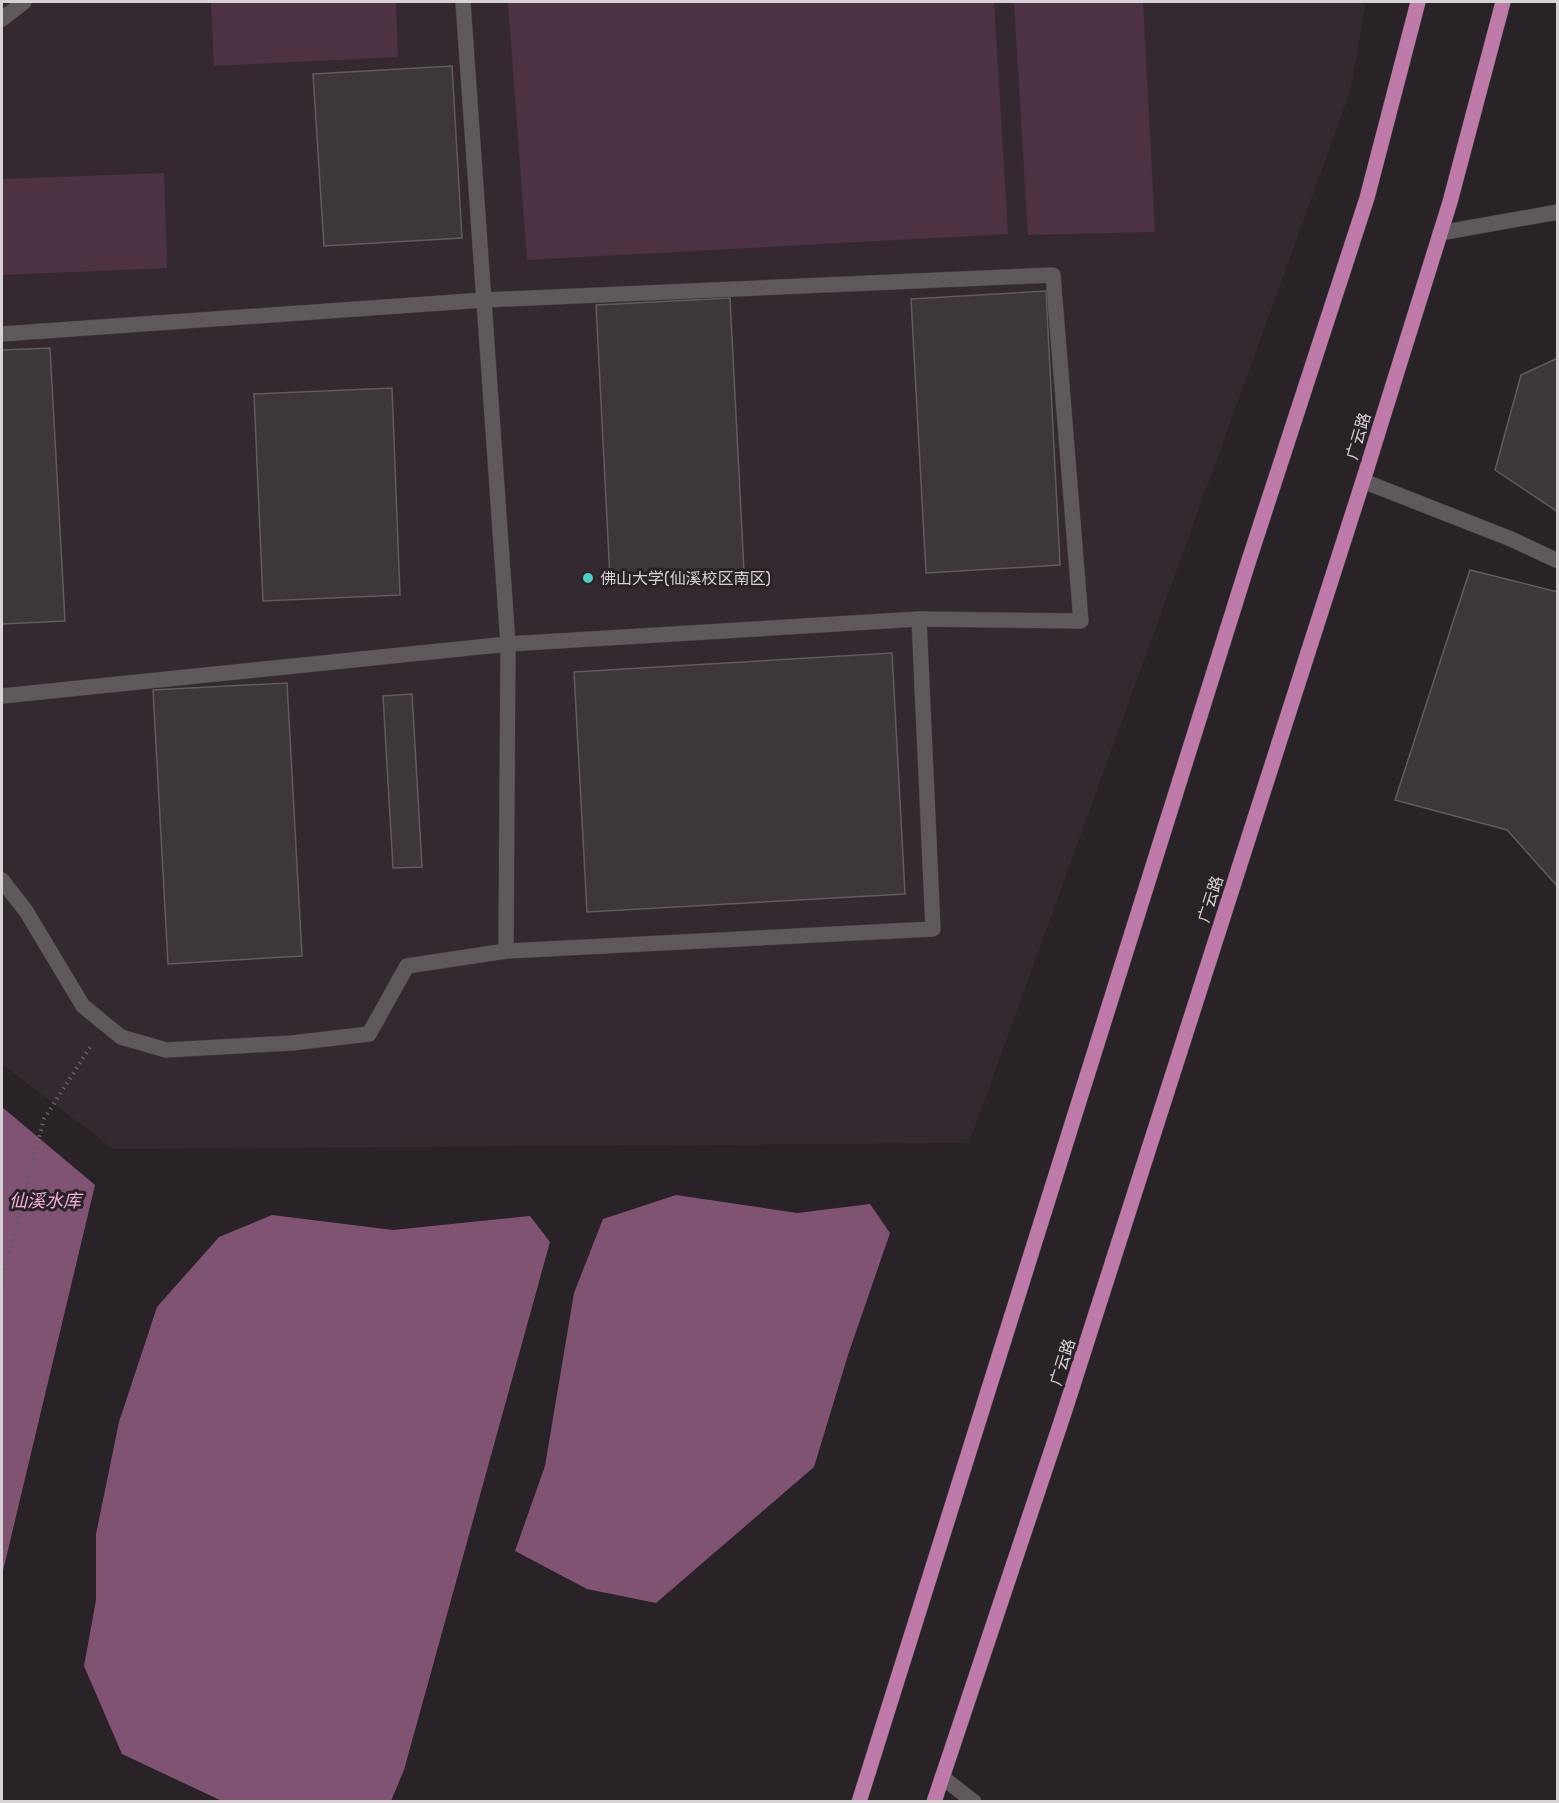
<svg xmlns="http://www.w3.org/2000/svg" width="1559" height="1803" viewBox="0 0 1559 1803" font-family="Rubik,'Noto Sans SC',sans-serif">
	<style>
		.built { fill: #352931 }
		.green { fill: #4d3244 }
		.water { fill: #815372 }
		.building { fill: #3d373b; stroke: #625a5f; stroke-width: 1.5 }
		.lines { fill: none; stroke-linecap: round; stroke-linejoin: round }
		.minor-casing { stroke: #443f42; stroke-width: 16 }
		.major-casing { stroke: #443f42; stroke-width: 16 }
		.path { stroke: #645e62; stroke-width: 4; stroke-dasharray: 1.5 4.5; stroke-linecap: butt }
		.minor { stroke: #5f585d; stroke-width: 15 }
		.major { stroke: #be7aa9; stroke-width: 15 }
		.poi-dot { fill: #54cdc7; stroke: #292226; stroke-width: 2 }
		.labels { text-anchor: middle; stroke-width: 6; stroke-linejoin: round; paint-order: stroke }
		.street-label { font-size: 16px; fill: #d6d2d5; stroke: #292226 }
		.poi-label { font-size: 16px; fill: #d6d2d5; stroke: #292226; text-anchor: start }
		.water-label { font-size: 18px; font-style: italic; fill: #f9b0e0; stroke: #292226 }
	</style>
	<rect width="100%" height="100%" fill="#292226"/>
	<!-- built -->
	<polygon class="built" points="2,2 1366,2 1350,92 969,1143 113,1149 2,1064"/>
	<!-- green -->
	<g class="green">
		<polygon points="211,2 396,2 398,57 214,66"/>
		<polygon points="508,2 994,2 1008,234 527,260"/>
		<polygon points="1014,2 1143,2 1155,232 1028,235"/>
		<polygon points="164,173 167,268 2,275 2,179"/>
	</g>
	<!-- water -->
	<g class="water">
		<polygon points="2,1107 95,1185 2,1575"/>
		<polygon points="676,1195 797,1213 870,1204 890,1233 848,1355 814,1467 656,1603 587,1589 515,1551 545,1466 574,1293 603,1219"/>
		<polygon points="272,1215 393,1230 530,1216 550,1242 404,1770 391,1801 222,1801 122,1754 84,1666 96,1600 96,1534 119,1422 157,1307 219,1237"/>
	</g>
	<!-- building -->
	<g class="building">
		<polygon points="452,66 462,238 324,246 313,74"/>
		<polygon points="1046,291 1060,565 926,573 911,299"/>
		<polygon points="730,298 744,571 610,578 596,305"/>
		<polygon points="50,348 65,621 2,624 2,350"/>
		<polygon points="1558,358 1558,512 1495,470 1521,375"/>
		<polygon points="392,388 400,595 263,601 254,394"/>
		<polygon points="1470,570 1558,592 1558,887 1507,830 1395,800"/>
		<polygon points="892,653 905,894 587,912 574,672"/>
		<polygon points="287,683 302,956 168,964 153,690"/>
		<polygon points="412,694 422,867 393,868 383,696"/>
	</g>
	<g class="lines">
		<!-- minor casing -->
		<g class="minor-casing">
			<g id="minor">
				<polyline points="463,2 508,644 506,951"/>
				<polyline points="2,19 24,2"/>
				<polyline points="1440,233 1558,212"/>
				<polyline points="2,334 484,300 1053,275 1081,621 919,619 508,644 2,696"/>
				<polyline points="1363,481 1511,539 1558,561"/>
				<polyline points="2,880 26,911 83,1006 121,1037 166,1050 292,1043 369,1034 407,966 506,951 933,929 919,619"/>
				<polyline points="942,1777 974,1802"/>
			</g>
		</g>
		<!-- major casing -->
		<g class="major-casing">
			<g id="major">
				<polyline points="859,1802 1249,560 1367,198 1418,2"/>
				<polyline points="934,1802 1065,1410 1363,481 1450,202 1503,2"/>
			</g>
		</g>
		<!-- path -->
		<polyline class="path" points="2,1282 44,1119 92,1044"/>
		<!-- minor -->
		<use href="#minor" class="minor"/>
		<!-- major -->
		<use href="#major" class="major"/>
	</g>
	<!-- markers -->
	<circle class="poi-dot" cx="588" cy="578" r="6"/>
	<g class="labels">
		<!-- street labels -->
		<g class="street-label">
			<text transform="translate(1358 436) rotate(-73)" y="6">广云路</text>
			<text transform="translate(1210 899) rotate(-72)" y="6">广云路</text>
			<text transform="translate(1062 1362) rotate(-72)" y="6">广云路</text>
		</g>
		<!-- poi labels -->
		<g class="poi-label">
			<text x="600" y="584">佛山大学(仙溪校区南区)</text>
		</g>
		<!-- water labels -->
		<g class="water-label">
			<text x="45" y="1207">仙溪水库</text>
		</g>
	</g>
	<!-- border -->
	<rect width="1559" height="1803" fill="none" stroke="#d6d2d5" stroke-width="6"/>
</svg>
